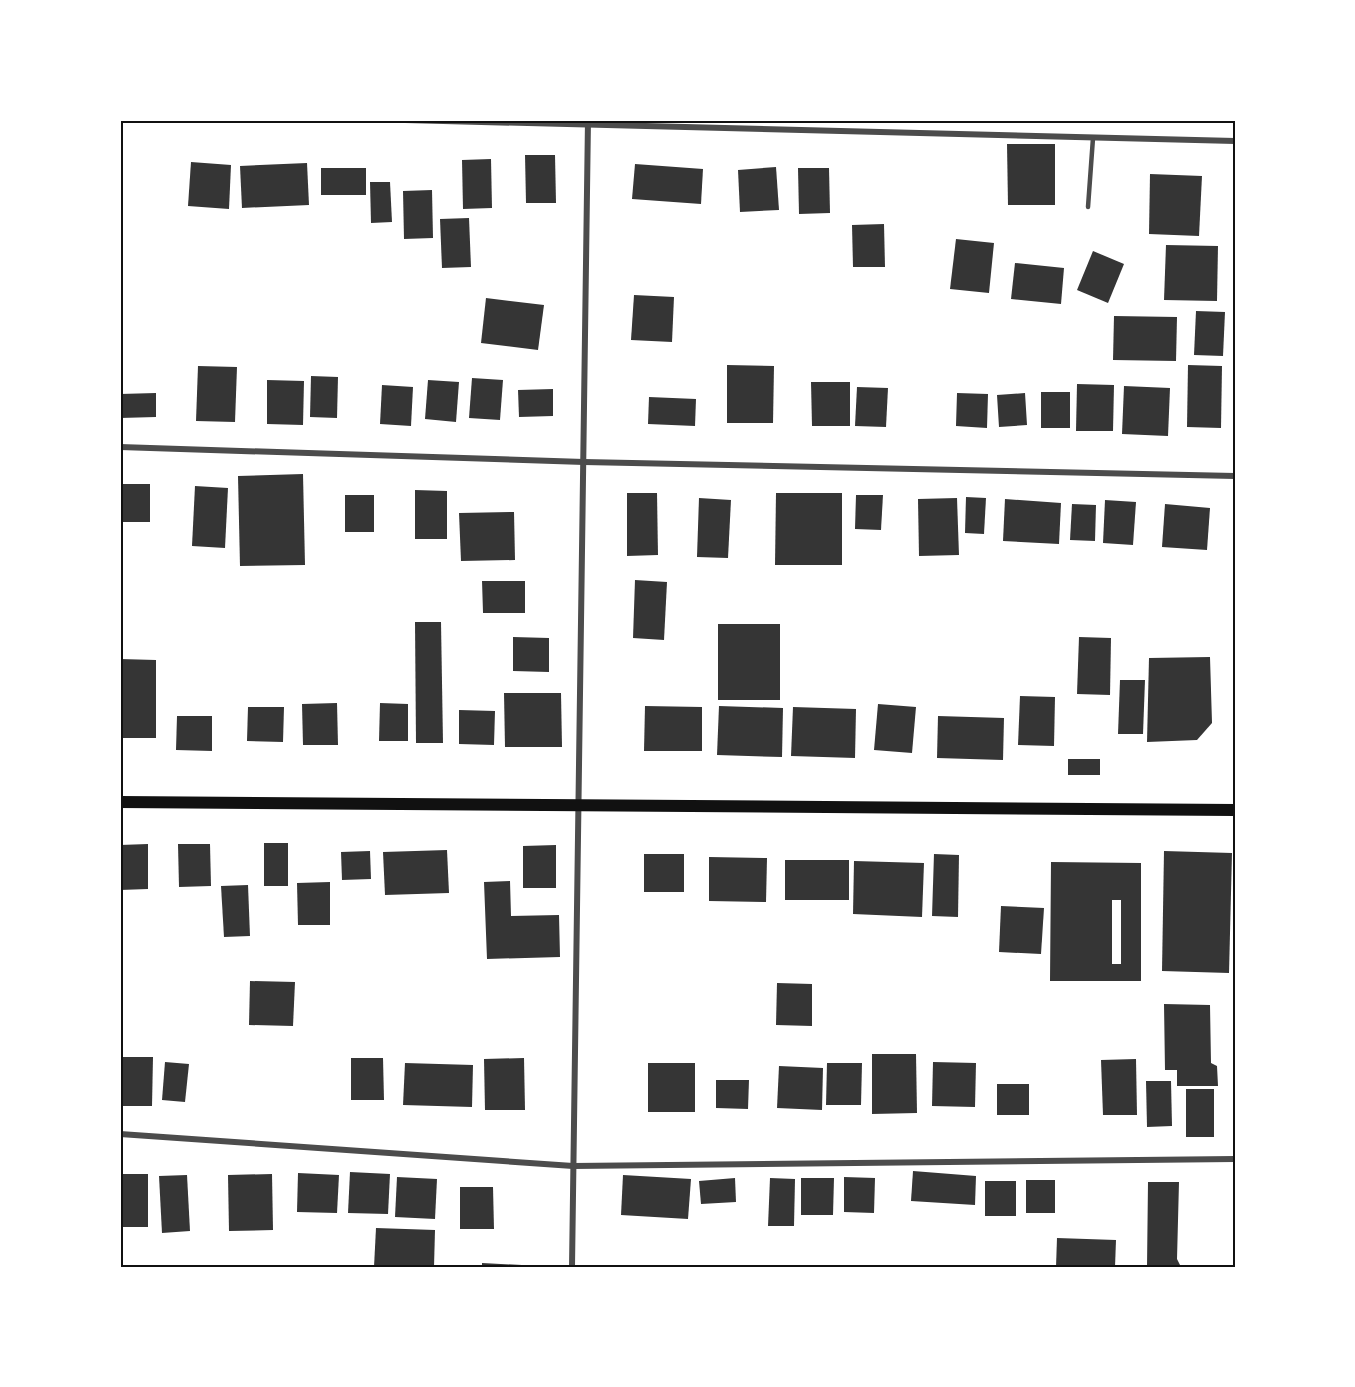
<svg xmlns="http://www.w3.org/2000/svg" width="1355" height="1387" viewBox="0 0 1355 1387" font-family="'DejaVu Sans',sans-serif">
	<style>
		.building { fill: #353535; fill-rule: evenodd }
		.lines { fill: none; stroke-linecap: round; stroke-linejoin: round }
		.service { stroke: #4c4c4c; stroke-width: 4.5 }
		.minor { stroke: #4c4c4c; stroke-width: 6 }
		.secondary { stroke: #111; stroke-width: 12 }
		.neatline { fill: none; stroke: #111; stroke-width: 2 }
	</style>
	<rect width="100%" height="100%" fill="#fff"/>
	<!-- building -->
	<g class="building">
		<polygon points="1007,144 1055,144 1055,205 1008,205"/>
		<polygon points="525,155 555,155 556,203 526,203"/>
		<polygon points="491,159 492,208 463,209 462,160"/>
		<polygon points="191,162 231,165 229,209 188,206"/>
		<polygon points="307,163 309,205 242,208 240,166"/>
		<polygon points="635,164 703,169 701,204 632,199"/>
		<polygon points="776,167 779,210 740,212 738,170"/>
		<rect x="321" y="168" width="45" height="27"/>
		<polygon points="798,168 829,168 830,213 799,214"/>
		<polygon points="1150,174 1202,176 1199,236 1149,234"/>
		<polygon points="370,182 390,182 392,222 371,223"/>
		<polygon points="432,190 433,238 404,239 403,191"/>
		<polygon points="469,218 471,267 442,268 440,219"/>
		<polygon points="884,224 885,267 853,267 852,225"/>
		<polygon points="956,239 994,243 989,293 950,289"/>
		<polygon points="1166,245 1218,246 1217,301 1164,300"/>
		<polygon points="1093,251 1124,264 1108,303 1077,290"/>
		<polygon points="1015,263 1064,268 1061,304 1011,299"/>
		<polygon points="634,295 674,297 672,342 631,340"/>
		<polygon points="486,298 544,305 538,350 481,343"/>
		<polygon points="1196,311 1225,312 1223,356 1194,355"/>
		<polygon points="1114,316 1177,317 1176,361 1113,360"/>
		<polygon points="727,365 774,366 773,423 727,423"/>
		<polygon points="1188,365 1222,366 1221,428 1187,427"/>
		<polygon points="198,366 237,367 235,422 196,421"/>
		<polygon points="311,376 338,377 337,418 310,417"/>
		<polygon points="472,378 503,380 500,420 469,418"/>
		<polygon points="267,380 304,381 303,425 267,424"/>
		<polygon points="428,380 459,382 456,422 425,419"/>
		<polygon points="811,382 850,382 850,426 812,426"/>
		<polygon points="1077,384 1114,385 1113,431 1076,431"/>
		<polygon points="382,385 413,387 411,426 380,424"/>
		<polygon points="1124,386 1170,388 1168,436 1122,434"/>
		<polygon points="857,387 888,388 886,427 855,426"/>
		<polygon points="553,389 553,416 519,417 518,390"/>
		<rect x="1041" y="392" width="29" height="36"/>
		<polygon points="156,393 156,417 120,418 120,394"/>
		<polygon points="957,393 988,394 987,428 956,426"/>
		<polygon points="1025,393 1027,425 999,427 997,395"/>
		<polygon points="649,397 696,399 695,426 648,424"/>
		<polygon points="303,474 305,565 240,566 238,476"/>
		<rect x="120" y="484" width="30" height="38"/>
		<polygon points="195,486 228,488 225,548 192,546"/>
		<polygon points="415,490 447,491 447,539 415,539"/>
		<polygon points="627,493 657,493 658,555 627,556"/>
		<polygon points="776,493 842,493 842,565 775,565"/>
		<rect x="345" y="495" width="29" height="37"/>
		<polygon points="856,495 883,495 881,530 855,529"/>
		<polygon points="966,497 986,498 984,534 965,533"/>
		<polygon points="699,498 731,500 728,558 697,557"/>
		<polygon points="957,498 959,555 919,556 918,499"/>
		<polygon points="1005,499 1061,503 1059,544 1003,541"/>
		<polygon points="1105,500 1136,502 1133,545 1103,543"/>
		<polygon points="1072,504 1096,505 1095,541 1070,540"/>
		<polygon points="1165,504 1210,508 1207,550 1162,547"/>
		<polygon points="514,512 515,560 461,561 459,513"/>
		<polygon points="635,580 667,582 664,640 633,638"/>
		<polygon points="482,581 525,581 525,613 483,613"/>
		<polygon points="415,622 441,622 443,743 416,743"/>
		<rect x="718" y="624" width="62" height="76"/>
		<polygon points="513,637 549,638 549,672 513,671"/>
		<polygon points="1079,637 1111,638 1110,695 1077,694"/>
		<polygon points="1210,657 1212,723 1197,740 1147,742 1149,658"/>
		<polygon points="120,659 156,660 156,738 120,738"/>
		<polygon points="1120,680 1145,680 1143,734 1118,734"/>
		<polygon points="504,693 561,693 562,747 505,747"/>
		<polygon points="1020,696 1055,697 1054,746 1018,745"/>
		<polygon points="337,703 338,745 303,745 302,704"/>
		<polygon points="380,703 408,704 408,741 379,741"/>
		<polygon points="878,704 916,707 912,753 874,750"/>
		<polygon points="645,706 702,707 702,751 644,751"/>
		<polygon points="719,706 783,708 782,757 717,755"/>
		<polygon points="248,707 284,707 283,742 247,741"/>
		<polygon points="793,707 856,709 855,758 791,756"/>
		<polygon points="459,710 495,711 494,745 459,744"/>
		<polygon points="177,716 212,716 212,751 176,750"/>
		<polygon points="938,716 1004,718 1003,760 937,758"/>
		<rect x="1068" y="759" width="32" height="16"/>
		<rect x="264" y="843" width="24" height="43"/>
		<polygon points="148,844 148,889 120,890 120,845"/>
		<polygon points="178,844 210,844 211,886 179,887"/>
		<polygon points="556,845 556,888 523,888 523,846"/>
		<polygon points="447,850 449,893 385,895 383,852"/>
		<polygon points="370,851 371,879 342,880 341,852"/>
		<polygon points="1164,851 1232,853 1229,973 1162,971"/>
		<rect x="644" y="854" width="40" height="38"/>
		<polygon points="934,854 959,855 958,917 932,916"/>
		<polygon points="709,857 767,858 766,902 709,901"/>
		<rect x="785" y="860" width="64" height="40"/>
		<polygon points="854,861 924,863 922,917 853,914"/>
		<path d="M1051,862l90,1v118h-91zM1112,900h9v64h-9z"/>
		<polygon points="510,881 511,916 559,915 560,957 487,959 484,882"/>
		<polygon points="330,882 330,925 298,925 297,883"/>
		<polygon points="248,885 250,936 224,937 221,886"/>
		<polygon points="1001,906 1044,908 1041,954 999,952"/>
		<polygon points="250,981 295,982 293,1026 249,1025"/>
		<polygon points="777,983 812,984 812,1026 776,1025"/>
		<polygon points="1164,1004 1210,1005 1211,1063 1217,1066 1218,1086 1177,1086 1177,1070 1165,1070"/>
		<polygon points="872,1054 916,1054 917,1113 872,1114"/>
		<polygon points="120,1057 153,1057 152,1106 120,1106"/>
		<polygon points="351,1058 383,1058 384,1100 351,1100"/>
		<polygon points="524,1058 525,1110 485,1110 484,1059"/>
		<polygon points="1136,1059 1137,1115 1103,1115 1101,1060"/>
		<polygon points="165,1062 189,1064 185,1102 162,1100"/>
		<polygon points="933,1062 976,1063 975,1107 932,1106"/>
		<polygon points="405,1063 473,1065 472,1107 403,1105"/>
		<rect x="648" y="1063" width="47" height="49"/>
		<polygon points="827,1063 862,1063 861,1105 826,1105"/>
		<polygon points="779,1066 823,1068 822,1110 777,1108"/>
		<polygon points="716,1080 749,1080 748,1109 716,1108"/>
		<polygon points="1146,1081 1171,1081 1172,1126 1147,1127"/>
		<rect x="997" y="1084" width="32" height="31"/>
		<rect x="1186" y="1089" width="28" height="48"/>
		<polygon points="913,1171 976,1176 975,1205 911,1201"/>
		<polygon points="350,1172 390,1174 388,1214 348,1213"/>
		<polygon points="298,1173 339,1175 337,1213 297,1212"/>
		<rect x="120" y="1174" width="28" height="53"/>
		<polygon points="272,1174 273,1230 229,1231 228,1175"/>
		<polygon points="187,1175 190,1231 162,1233 159,1176"/>
		<polygon points="623,1175 691,1179 688,1219 621,1215"/>
		<polygon points="397,1177 437,1179 435,1219 395,1217"/>
		<polygon points="844,1177 875,1178 874,1213 844,1212"/>
		<polygon points="735,1178 736,1202 701,1204 699,1181"/>
		<polygon points="770,1178 795,1179 794,1226 768,1226"/>
		<polygon points="801,1178 834,1178 833,1215 801,1215"/>
		<rect x="1026" y="1180" width="29" height="33"/>
		<rect x="985" y="1181" width="31" height="35"/>
		<polygon points="1148,1182 1179,1182 1177,1259 1181,1267 1147,1267"/>
		<polygon points="460,1187 493,1187 494,1229 460,1229"/>
		<polygon points="376,1228 435,1230 434,1267 374,1267"/>
		<polygon points="1057,1238 1116,1240 1115,1267 1056,1267"/>
		<polygon points="482,1263 522,1265 522,1267 482,1267"/>
	</g>
	<g class="lines">
		<!-- service -->
		<polyline class="service" points="1088,207 1093,138"/>
		<!-- minor -->
		<g class="minor">
			<polyline points="405,120 1235,141"/>
			<polyline points="120,447 584,462 1235,476"/>
			<polyline points="120,1134 573,1166 1235,1159"/>
			<polyline points="572,1267 588,120"/>
		</g>
		<!-- secondary -->
		<polyline class="secondary" points="120,802 1235,810"/>
	</g>
	<!-- border -->
	<rect width="1355" height="1387" fill="none" stroke="#ffffff" stroke-width="243"/>
	<rect x="122" y="122" width="1112" height="1144" class="neatline"/>
</svg>
